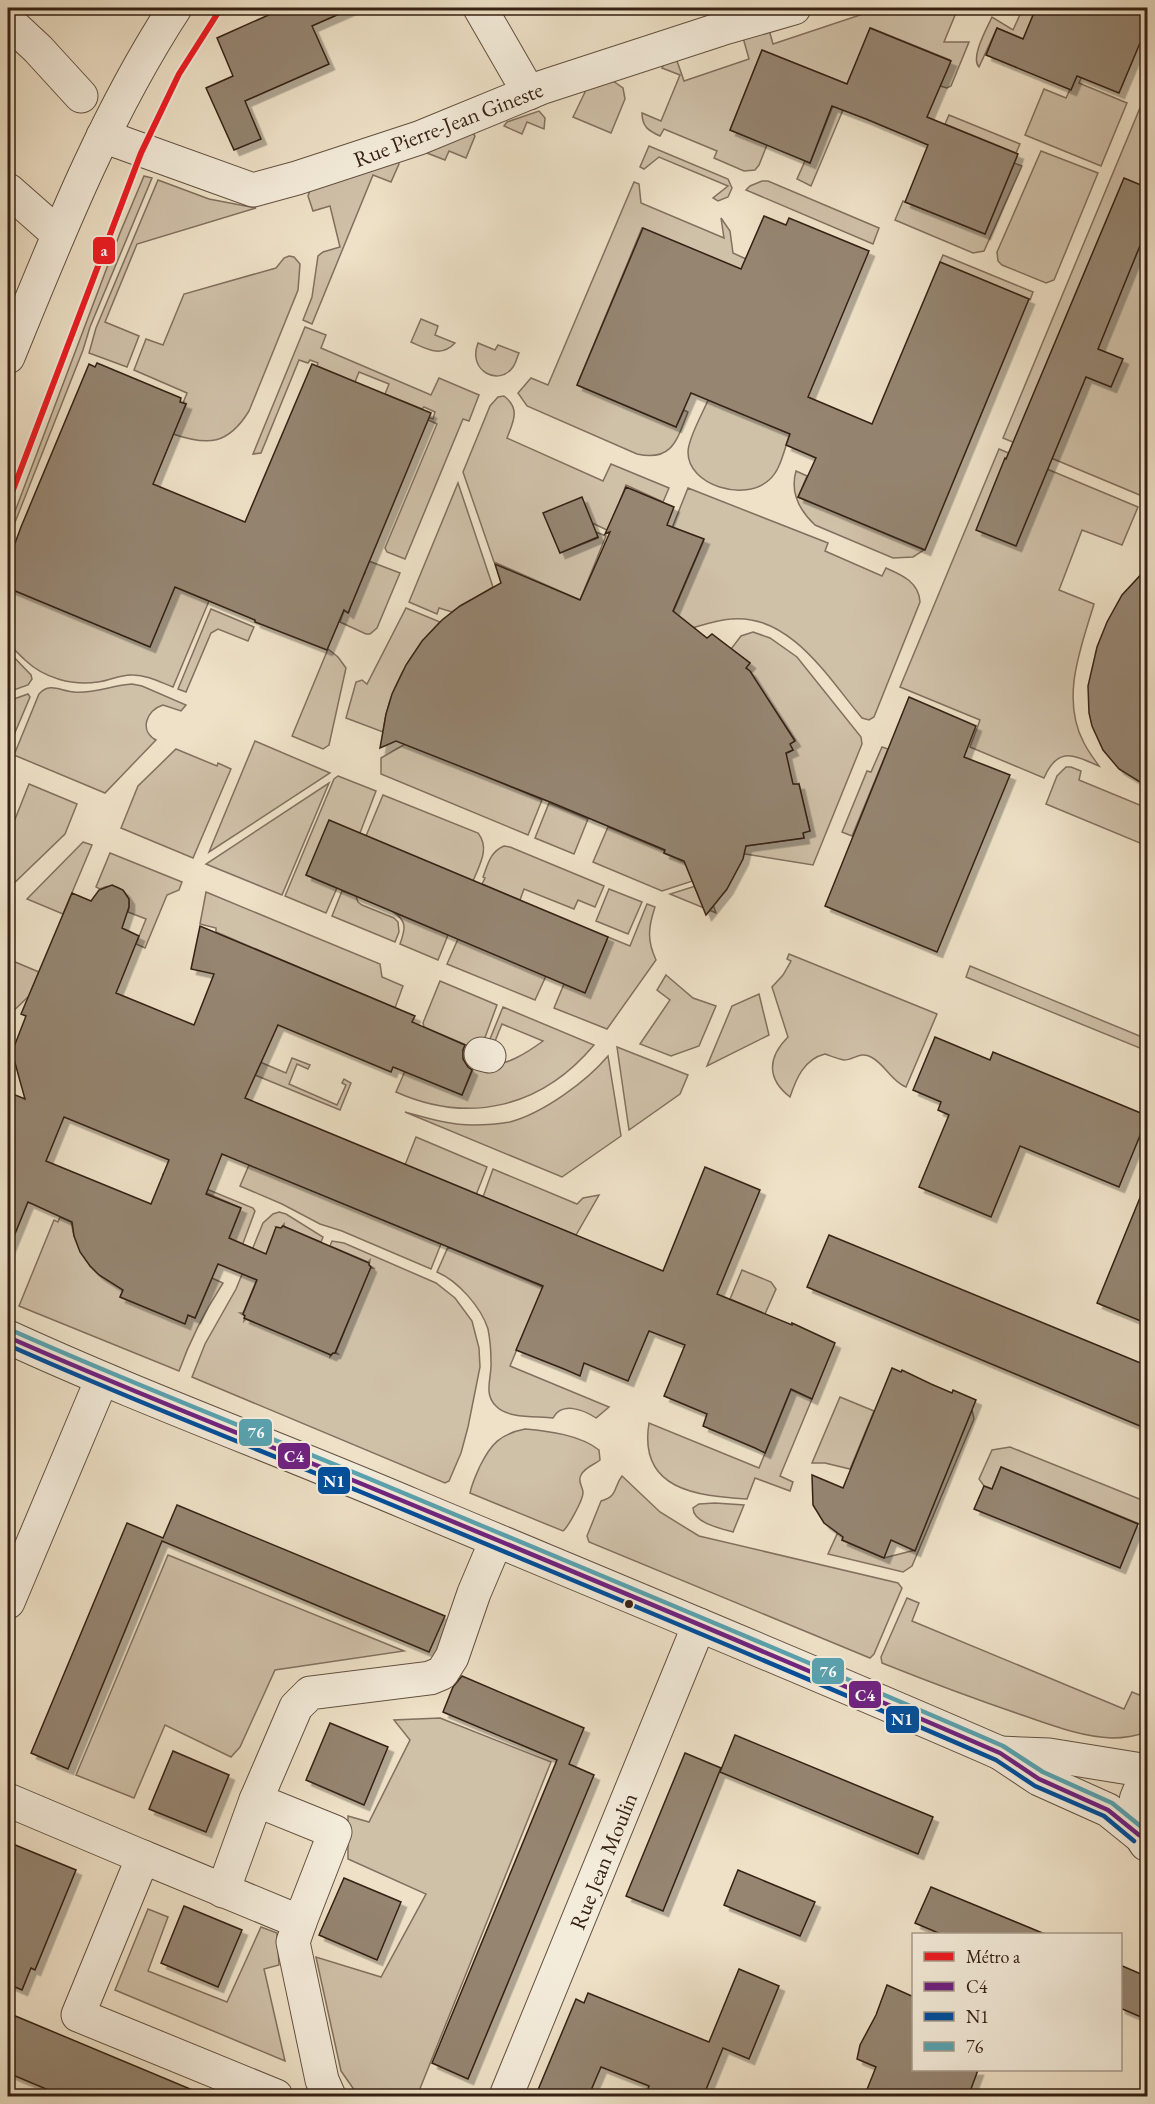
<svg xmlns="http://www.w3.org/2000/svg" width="1155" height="2104" viewBox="0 0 1155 2104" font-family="'EB Garamond',serif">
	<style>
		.green { fill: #cfc0a8; stroke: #82705e; stroke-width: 1.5; fill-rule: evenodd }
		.building { fill: #958571; stroke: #352113; stroke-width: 1.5; fill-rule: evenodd; filter: url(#shadow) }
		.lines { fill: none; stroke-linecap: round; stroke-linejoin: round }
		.minor-casing { stroke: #635140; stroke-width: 35 }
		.minor { stroke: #f4ecdb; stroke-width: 33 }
		.bus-1-casing { stroke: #f4ecdb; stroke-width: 9 }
		.bus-2-casing { stroke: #f4ecdb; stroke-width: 9 }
		.bus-3-casing { stroke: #f4ecdb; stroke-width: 9 }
		.bus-1 { stroke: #6f2282; stroke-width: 4.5 }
		.bus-2 { stroke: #004f9e; stroke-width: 4.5 }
		.bus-3 { stroke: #58a3b1; stroke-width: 4.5 }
		.metro-1-casing { stroke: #f4ecdb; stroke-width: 10 }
		.metro-1 { stroke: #ed1c24; stroke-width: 6 }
		.bus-dot { fill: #352113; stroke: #f4ecdb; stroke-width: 2 }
		.labels { text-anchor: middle; stroke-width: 4.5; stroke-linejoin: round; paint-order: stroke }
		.street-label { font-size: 22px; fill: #352113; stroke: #f4ecdb }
		.line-badge { stroke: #f4ecdb; stroke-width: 2 }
		.badge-label { font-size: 16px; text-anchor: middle; font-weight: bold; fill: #fff }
	</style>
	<defs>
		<filter id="shadow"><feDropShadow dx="5.5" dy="5.5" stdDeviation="0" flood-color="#0004"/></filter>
	</defs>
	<rect width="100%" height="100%" fill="#eee1c7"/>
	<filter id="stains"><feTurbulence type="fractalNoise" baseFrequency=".00333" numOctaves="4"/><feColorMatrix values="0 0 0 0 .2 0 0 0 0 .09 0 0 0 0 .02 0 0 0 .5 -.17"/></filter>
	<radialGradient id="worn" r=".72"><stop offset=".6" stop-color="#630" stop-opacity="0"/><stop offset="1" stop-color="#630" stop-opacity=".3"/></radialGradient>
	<!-- green -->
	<g class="green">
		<path d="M881,8h77l-14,34h25l-18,44 -4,2 -7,-2 10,-26 -79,-32 -24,56 -85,-34 -32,80 37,15 -8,20 -4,5 -11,1 -30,-13 3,-7 -53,-22 -4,7c-11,-5 -18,-9 -18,-23l19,8 19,-46 -18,-7 3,-6 11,-4 8,23 65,-22 -7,-25 26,-8 5,18z"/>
		<path d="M1023,8h13l-8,20 27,11 13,-31h17l-13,32 21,9 -14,34 48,20 -26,63 -76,-31 19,-46 22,9 16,-35 -85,-35 -18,39c-9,-9 8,-39 13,-50l21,13z"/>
		<polygon points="613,81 623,88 625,99 611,133 573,117 586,90"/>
		<polygon points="1147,91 1147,498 1003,438"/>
		<polygon points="833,106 843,110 811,186 797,179 805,161 810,163"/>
		<polygon points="539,111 545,118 544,129 527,122 522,134 504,126 507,122"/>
		<polygon points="949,115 1020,144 1016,153 945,124"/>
		<polygon points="473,133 475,136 466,158 449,151 445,160 427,153 430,148"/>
		<polygon points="649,146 728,179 732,188 728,197 718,201 713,198 728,186 659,157 644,169 640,167"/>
		<polygon points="1041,151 1098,173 1054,280 1046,283 1002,265 998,261 997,252"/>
		<polygon points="397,159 399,164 391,182 373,175 312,324 303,320 312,297 318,256 323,252 340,247 330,206 313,211 308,196 311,187"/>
		<polygon points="1014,163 1022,166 984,251 973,253 895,220 903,201 985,234"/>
		<polygon points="144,176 152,178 90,327 83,350 8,540 8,530 120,233"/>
		<polygon points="158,180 209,199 256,208 137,244 105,322 139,336 127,367 89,353 96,328"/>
		<polygon points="762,181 768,181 879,228 873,244 746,190 750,186"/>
		<path d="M634,182l5,2 2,19 83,35 -3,-20 9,13 3,22 13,6 -4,11 -100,-42 -65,157 99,42 8,-17 4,2c-11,27 -15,50 -51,42l-110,-48 -9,-13 13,-15 17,7z"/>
		<polygon points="943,255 1033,292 1030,300 940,262"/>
		<path d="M289,256l5,1 6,7 -2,26 -49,121c-21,34 -41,35 -76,23l13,-30 -3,-1 4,-10 -53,-23 12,-31 17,6 21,-51 92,-26 8,-10z"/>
		<path d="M421,319l17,7 -3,9 20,8c-14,15 -28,6 -44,-1z"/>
		<polygon points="305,327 326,335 321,348 431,395 439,378 479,395 469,421 463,419 405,559 387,552 385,548 437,424 424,418 425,416 433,419 435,412 424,407 422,409 385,394 389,384 359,372 355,382 317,366 318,363 310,360 308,363 299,360 261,453 253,454"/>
		<path d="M478,343l17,7 3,-5 21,8c-2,4 -3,10 -6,14 -14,20 -46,4 -35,-24z"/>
		<path d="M504,396c17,13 9,26 3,42l96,43 8,-17 58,24 -6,14 -37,-17 -17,46 -17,-8 -48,-10 16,40 38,-15 -2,-6 10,4 -26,64 -86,-38 -31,-90 27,-66 8,-9z"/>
		<path d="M708,400l82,34c-6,15 -9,36 -21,46 -24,22 -81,6 -81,-28 0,-14 15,-39 20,-52z"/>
		<path d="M999,449l139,58 -16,38 -40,-15 -23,60 35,14c-13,44 -34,94 -10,139 4,8 10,16 15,23 -26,-11 -41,-20 -55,12l-74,-31 10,-27 -80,-33z"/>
		<path d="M796,471l11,5 -9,21 126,53 -11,7 -20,1 -78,-33c-16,-15 -25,-33 -19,-54z"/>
		<polygon points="458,483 493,587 452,612 439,608 437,614 409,602"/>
		<path d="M688,488l140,55 -3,8 57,25 4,-8c16,7 33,14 34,34l-46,115 -5,3 -7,-2c-33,-39 -72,-105 -131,-99 -15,1 -31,7 -46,11l-13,-15 32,-75 -32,-12z"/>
		<polygon points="366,560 400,573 377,628 370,634 366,634 340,622 344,611 349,612 353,591 357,593 353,590 365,573"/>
		<path d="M175,587l34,14 -36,86c-13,-5 -26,-12 -40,-12 -13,-1 -23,6 -35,7 -26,4 -54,-4 -73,-22 -6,-6 -15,-13 -17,-21 -3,-11 0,-39 0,-51l138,57z"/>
		<path d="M406,608l34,14c-30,30 -52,68 -57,110l-37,-14 10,-36 6,-2 5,4z"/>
		<polygon points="211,609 254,627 248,641 218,629 211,633 186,692 178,689"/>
		<polygon points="753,632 770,638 797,657 861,737 862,744 813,865 726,851 737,847 804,838 803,831 810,831 799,784 798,786 742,778 793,750 789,743 795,740 769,701 723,704 751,672 745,667 750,663 731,649 741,636"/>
		<polygon points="328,649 338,657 346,668 329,745 323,749 292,736"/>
		<polygon points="8,651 31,675 32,679 28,685 8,692"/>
		<path d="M132,684l10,2 44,19 -5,6 -18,-6c-17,5 -24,26 -7,35l-51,53 -91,-38 25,-61c11,-12 21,-3 35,-2 20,2 38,-7 58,-8z"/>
		<polygon points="28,694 30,697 8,749 8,701"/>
		<polygon points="255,741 330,773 209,852"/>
		<polygon points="405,744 427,751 542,800 528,835 381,774 381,758"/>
		<polygon points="882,747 888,749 852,836 842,832 867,771 871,772"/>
		<polygon points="176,749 217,766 218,763 231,769 193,858 121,828 138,786"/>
		<polygon points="1066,767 1071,767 1081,771 1079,780 1147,808 1147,846 1046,804 1057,776"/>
		<polygon points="338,776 376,791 360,833 315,855 306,875 337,888 326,913 285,896 334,779"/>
		<polygon points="329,783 282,895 206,864"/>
		<polygon points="29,784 77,804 65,834 8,889 8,837"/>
		<path d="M383,795l95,38c12,15 2,31 -5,48l-107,-45z"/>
		<polygon points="549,803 588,819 574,854 535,838"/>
		<polygon points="608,827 665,851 664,853 711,875 662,891 593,862"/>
		<polygon points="83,842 92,845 63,914 27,899"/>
		<path d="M504,846l6,1 94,39 -9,21 -17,-7 -4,9 -50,-20 -4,11 -38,-16 3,-6 -2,-1c5,-13 7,-25 21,-31z"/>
		<path d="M110,853l72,29 -3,8 -12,5 -22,53 -9,-4 10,-25 -18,-7c5,-19 -11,-32 -28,-23l-4,-2z"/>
		<polygon points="705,883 716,913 670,894"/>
		<polygon points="609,889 642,902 628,934 596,921"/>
		<polygon points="342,891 356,896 358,902 362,905 394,918 398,922 399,932 395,942 332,916"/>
		<polygon points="206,892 380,964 382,977 403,986 395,1008 216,932 216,928 200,924"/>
		<path d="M647,904l8,3c-7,21 -8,33 1,53l-49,69 -53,-21 10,-24 21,8 23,-55 22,9z"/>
		<path d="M393,912l55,23 -10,25 -38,-16c5,-14 8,-23 -7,-32z"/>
		<polygon points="458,939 546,976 535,1000 447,964"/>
		<path d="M789,954l148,60 -31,73c-15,-6 -20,-22 -35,-30 -11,-6 -17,3 -27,3 -6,-1 -13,-4 -19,-6 -21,5 -29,25 -35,43 -23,-18 -23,-39 -2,-60l-16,-50 11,-12 8,-14 -4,-2z"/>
		<polygon points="8,959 39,972 29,996 8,1016"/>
		<polygon points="970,966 1147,1039 1147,1051 966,977"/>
		<polygon points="666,975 693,998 716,1006 699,1046 671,1056 640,1044 670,1000 657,990"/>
		<polygon points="440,981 497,1005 480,1051 424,1027 423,1023"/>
		<polygon points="759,994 769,1035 707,1066 732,1006"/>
		<path d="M503,1007l91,38c-52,62 -124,80 -198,47l9,-21 57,24 17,-40 4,1zM502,1024l41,17c-19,14 -35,23 -59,27z"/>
		<polygon points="617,1047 688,1075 680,1094 629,1130"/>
		<path d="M608,1056l13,80 -59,41 -157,-65c22,6 45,13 68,13 11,0 26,-1 37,-3 33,-9 76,-40 98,-66z"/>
		<polygon points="292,1058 310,1065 308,1069 297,1064 289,1084 337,1105 346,1085 342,1083 344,1079 351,1083 340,1110 255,1075 260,1062 286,1073"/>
		<polygon points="416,1137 487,1167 476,1195 405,1165"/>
		<polygon points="249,1165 441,1244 431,1269 342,1231 320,1224 282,1204 240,1186"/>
		<polygon points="493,1169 577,1204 583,1198 599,1195 576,1235 483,1197"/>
		<polygon points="165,1172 253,1208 255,1211 242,1246 229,1238 241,1208 163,1174"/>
		<polygon points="279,1212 286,1214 323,1237 321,1242 284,1227 284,1224 281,1228 276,1227 278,1229 243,1313 240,1313 245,1316 244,1321 246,1319 330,1354 330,1357 333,1353 338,1354 336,1352 370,1268 373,1268 369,1265 370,1260 368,1262 330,1246 332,1241 344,1243 436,1283 455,1298 472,1321 479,1348 480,1367 468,1427 461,1453 449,1481 445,1483 192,1377 205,1344 236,1289 263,1223 273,1214"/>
		<path d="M60,1217l11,5 3,14h3l13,30 3,-2 9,13 3,-3 18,15 -3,8 65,26 3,-8 7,3 17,-40 11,5c-18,28 -33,57 -44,88l-160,-65 35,-86 4,2z"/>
		<path d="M448,1247l95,40 -33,79 99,41 -13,11c-12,-8 -34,-17 -43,0 -17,-2 -45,1 -57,-12 -13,-12 -4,-29 -5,-44 0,-10 -1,-23 -3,-33 -7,-22 -30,-48 -51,-57z"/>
		<polygon points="742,1270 771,1282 776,1289 765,1314 730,1299"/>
		<path d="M791,1390l21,9 -32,77 13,6 -3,9 -35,-13 -8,21c-50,-3 -109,-9 -98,-76l110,45z"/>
		<polygon points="840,1397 874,1411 850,1469 825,1463 812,1463"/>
		<polygon points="972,1410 974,1419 912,1566 903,1572 828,1554 838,1532 845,1534 842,1540 884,1558 915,1550"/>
		<path d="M525,1429c24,2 55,6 74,21l1,10c-6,5 -15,7 -19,15 -4,7 2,11 2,18 0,7 -15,34 -20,38l-93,-38c2,-10 6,-18 10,-27 11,-22 20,-32 45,-37z"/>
		<polygon points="1010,1447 1147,1502 1147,1527 1001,1467 992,1489 984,1486 979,1479 992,1450"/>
		<path d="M622,1476l38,36 39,24 199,47 4,5 -28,66 -4,4 -281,-116 -2,-6 14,-35c18,-5 12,-14 21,-25z"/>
		<path d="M715,1503l29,2 -11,27c-11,-3 -40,-9 -40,-24l6,-4z"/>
		<polygon points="168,1555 404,1651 275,1670 240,1747 231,1757 165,1725 134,1798 76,1775"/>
		<path d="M907,1598l12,5 -7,18 212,88 8,-17 15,6v34c-11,4 -23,6 -35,6 -31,-1 -64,-14 -93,-24 -47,-16 -92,-33 -137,-51l-1,-6z"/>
		<polygon points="440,1718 551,1762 417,2096 370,2096 355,2091 341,2071 316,1957 381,1977 426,1894 348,1859 348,1816 369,1822 410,1740 394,1720"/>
		<polygon points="148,1909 168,1917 148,1971 227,2002 261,1927 277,1933 279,1965 264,1969 285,2061 115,1990"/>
	</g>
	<!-- building -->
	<g class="building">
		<polygon points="284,8 353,8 312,26 329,64 245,101 261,139 234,150 206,88 233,76 217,38"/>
		<polygon points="1036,8 1148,8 1148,24 1119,93 1077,76 1071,90 986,55 997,28 1023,39"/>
		<polygon points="870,28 951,61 927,117 1018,154 985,234 905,202 928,145 866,119 832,106 810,163 730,130 762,50 847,84"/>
		<polygon points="1124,178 1148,188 1148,226 1098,349 1123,359 1111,387 1086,377 1016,546 976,530 1005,458 1006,459"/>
		<polygon points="764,216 786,225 789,218 869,251 808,397 872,424 940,262 1029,299 925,550 798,497 816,458 786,445 790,434 691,393 676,427 577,385 643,228 741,269"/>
		<polygon points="97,363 181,398 180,402 186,404 153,484 245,522 312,364 431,413 348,613 344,610 327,650 255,622 255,620 175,587 150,647 8,588 8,562 21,527 89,364 95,367"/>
		<polygon points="626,487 674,507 667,525 704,539 673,611 707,638 712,634 750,663 746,668 750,671 795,741 790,744 793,750 786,753 793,784 799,784 810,831 803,833 804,838 746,846 743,859 727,889 706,915 684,861 664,853 665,850 550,802 396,741 380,748 386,714 392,694 406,665 422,641 442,620 460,606 501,583 495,564 580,600 610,532 605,534"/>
		<polygon points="582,497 598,537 560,553 543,513"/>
		<polygon points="1148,567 1148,787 1119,769 1103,750 1092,726 1089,713 1088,686 1097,647 1107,622 1122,595"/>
		<polygon points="909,697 976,726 964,757 1010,775 937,952 825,906"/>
		<polygon points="329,820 608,937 585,993 306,875"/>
		<path d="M112,885l11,5 6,9v8l-7,21 17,8 -23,57 78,32 20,-51 -23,-5 9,-43 215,90 -3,6 53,23 -2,5v9l5,8 4,3 -10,25 -69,-28 -2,5 -113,-47 -33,73 418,173 42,-104 55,23 -43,104 75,31v-2l43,20 -23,56 -21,-10 -26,64 -10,-5 -52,-22 4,-12 -43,-18 21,-51 -36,-14 -21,50 -44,-18 -4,13 -16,-7 -48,-19 27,-64 -321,-132 -16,40 35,14 -12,30 37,16 10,-27 5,1 2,-2 86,37v2l2,2 -36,86h-2l-2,2 -87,-37 1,-2 -2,-2 14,-34 -39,-16 -23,54 -7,-3 -3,9 -65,-27 3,-7 -24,-15 -9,-9 -10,-14 -6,-16 -2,-14 -44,-20 -20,49v-159l17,7 -13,-47 14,-36 -5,-2 51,-121 19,8 8,-11zM64,1117l105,43 -18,44 -105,-43z"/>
		<polygon points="935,1037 990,1060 993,1052 1148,1116 1119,1187 1020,1146 991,1217 919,1187 949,1115 938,1110 941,1102 913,1090"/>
		<polygon points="1146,1183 1148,1184 1148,1324 1097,1303"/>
		<polygon points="829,1235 1148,1366 1148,1406 1140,1426 807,1287"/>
		<polygon points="892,1368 901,1372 902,1370 931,1384 952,1393 953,1390 976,1400 915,1551 891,1540 884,1558 842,1540 843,1537 824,1523 813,1505 812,1475 843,1488"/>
		<polygon points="1001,1467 1138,1524 1120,1568 974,1509 984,1486 992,1489"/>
		<polygon points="177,1505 445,1616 429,1652 162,1541 68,1769 31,1753 127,1523 163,1538"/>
		<polygon points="462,1676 584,1728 569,1764 594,1775 468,2079 432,2063 557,1760 443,1712 453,1687"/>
		<polygon points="330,1723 388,1747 364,1805 306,1780"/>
		<polygon points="735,1735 933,1817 918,1854 720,1772"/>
		<polygon points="173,1751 229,1775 206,1832 149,1809"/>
		<polygon points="685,1753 721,1768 663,1911 626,1896"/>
		<polygon points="8,1842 76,1870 35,1970 31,1968 22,1990 8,1984"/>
		<polygon points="738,1870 815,1902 800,1936 724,1905"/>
		<polygon points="344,1878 401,1902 377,1960 319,1935"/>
		<polygon points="931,1887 1045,1934 1045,1935 943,1935 915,1923"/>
		<polygon points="184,1906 242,1930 218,1987 161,1963"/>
		<polygon points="1120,1965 1148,1977 1148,2020 1120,2008"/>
		<polygon points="739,1969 779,1986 749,2059 723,2048 703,2097 645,2097 649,2086 601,2067 592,2088 591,2097 535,2097 576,1999 584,2003 588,1993 709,2042"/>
		<polygon points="887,1985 914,1997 914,2070 978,2070 968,2097 864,2097 876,2067 857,2059 860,2045 876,2015"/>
		<polygon points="13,2015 207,2096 207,2097 65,2097 8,2073 8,2028"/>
	</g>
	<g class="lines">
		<!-- minor casing -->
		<g class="minor-casing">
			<g id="minor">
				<polyline points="480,8 529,93"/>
				<polyline points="8,21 38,49 81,96"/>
				<polyline points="103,136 253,190 297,178 419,138 543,87 721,29 794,8"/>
				<polyline points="8,190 58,234"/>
				<path d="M8,357c49,-120 96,-240 167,-349"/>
				<polyline points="481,1054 489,1056"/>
				<path d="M8,1337c133,61 270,111 404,168 196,82 393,163 588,248l39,26 69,31 31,25"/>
				<polyline points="8,1602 102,1379"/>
				<polyline points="1000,1753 1049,1755 1148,1771"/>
				<polyline points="8,1800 143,1857 78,2015 276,2096"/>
				<path d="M1146,1844c-14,-19 -17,-46 2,-63"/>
				<polyline points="143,1857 300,1922"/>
				<polyline points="223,1891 256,1800"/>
				<polyline points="329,2096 322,2080 293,1942 300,1922 335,1832 256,1800 296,1707 310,1693 430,1678 442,1673 452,1657 474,1593 496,1541"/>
				<polyline points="506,2096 699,1625"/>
			</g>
		</g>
		<!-- minor -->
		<use href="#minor" class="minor"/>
		<!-- bus-1 casing -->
		<g class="bus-1-casing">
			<path id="bus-1" d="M8,1337c117,52 236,98 354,147 213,88 426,177 638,269l39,26 69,31 31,25"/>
		</g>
		<!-- bus-2 casing -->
		<g class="bus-2-casing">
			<path id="bus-2" d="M8,1345c116,52 235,98 353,147 212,88 424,176 635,268l39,26 69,30 30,25"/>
		</g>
		<!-- bus-3 casing -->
		<g class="bus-3-casing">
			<path id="bus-3" d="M11,1330c117,52 236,98 354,147 213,89 426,177 638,269l40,26 69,31 32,26"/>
		</g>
		<!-- bus-1 -->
		<use href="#bus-1" class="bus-1"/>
		<!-- bus-2 -->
		<use href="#bus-2" class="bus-2"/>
		<!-- bus-3 -->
		<use href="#bus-3" class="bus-3"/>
		<!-- metro-1 casing -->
		<g class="metro-1-casing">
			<polyline id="metro-1" points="8,503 141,153 179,74 221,8"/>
		</g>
		<!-- metro-1 -->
		<use href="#metro-1" class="metro-1"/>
	</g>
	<!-- markers -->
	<circle class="bus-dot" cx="629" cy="1604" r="5"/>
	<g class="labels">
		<!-- street labels -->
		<g class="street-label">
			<text transform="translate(448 124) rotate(-21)" y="8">Rue Pierre-Jean Gineste</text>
			<text transform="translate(603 1861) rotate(-68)" y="8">Rue Jean Moulin</text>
		</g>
	</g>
	<g class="line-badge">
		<rect x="92" y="236" width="24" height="29" rx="6" fill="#ed1c24"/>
		<rect x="238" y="1418" width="35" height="29" rx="6" fill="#58a3b1"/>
		<rect x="277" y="1442" width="34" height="28" rx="6" fill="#6f2282"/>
		<rect x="317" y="1466" width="34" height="29" rx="6" fill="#004f9e"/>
		<rect x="811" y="1657" width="34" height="28" rx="6" fill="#58a3b1"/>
		<rect x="848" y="1680" width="34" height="29" rx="6" fill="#6f2282"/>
		<rect x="885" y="1705" width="35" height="29" rx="6" fill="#004f9e"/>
	</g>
	<g class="badge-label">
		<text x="104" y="256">a</text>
		<text x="256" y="1438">76</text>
		<text x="294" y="1462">C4</text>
		<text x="334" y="1487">N1</text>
		<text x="828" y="1677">76</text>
		<text x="865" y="1701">C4</text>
		<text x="902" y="1725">N1</text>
	</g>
	<!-- margin -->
	<rect width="1155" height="2104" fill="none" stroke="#eee1c7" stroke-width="30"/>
	<rect x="9" y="9" width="1137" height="2086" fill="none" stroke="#352113" stroke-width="3"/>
	<rect x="15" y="15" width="1125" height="2074" fill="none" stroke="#352113" stroke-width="1.5"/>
	<!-- legend -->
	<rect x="912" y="1933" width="210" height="138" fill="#f4ecdb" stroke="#a89b8b" stroke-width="1.5"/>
	<rect x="924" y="1952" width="30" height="9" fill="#ed1c24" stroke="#a89b8b" stroke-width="1.5"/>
	<text x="966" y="1963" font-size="18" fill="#352113">Métro a</text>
	<rect x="924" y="1982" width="30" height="9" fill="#6f2282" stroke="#a89b8b" stroke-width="1.5"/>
	<text x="966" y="1993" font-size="18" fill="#352113">C4</text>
	<rect x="924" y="2012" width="30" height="9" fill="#004f9e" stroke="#a89b8b" stroke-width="1.5"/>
	<text x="966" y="2023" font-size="18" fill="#352113">N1</text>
	<rect x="924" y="2042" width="30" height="9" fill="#58a3b1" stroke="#a89b8b" stroke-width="1.5"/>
	<text x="966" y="2053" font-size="18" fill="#352113">76</text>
	<rect width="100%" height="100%" filter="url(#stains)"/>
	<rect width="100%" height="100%" fill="url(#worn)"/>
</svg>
